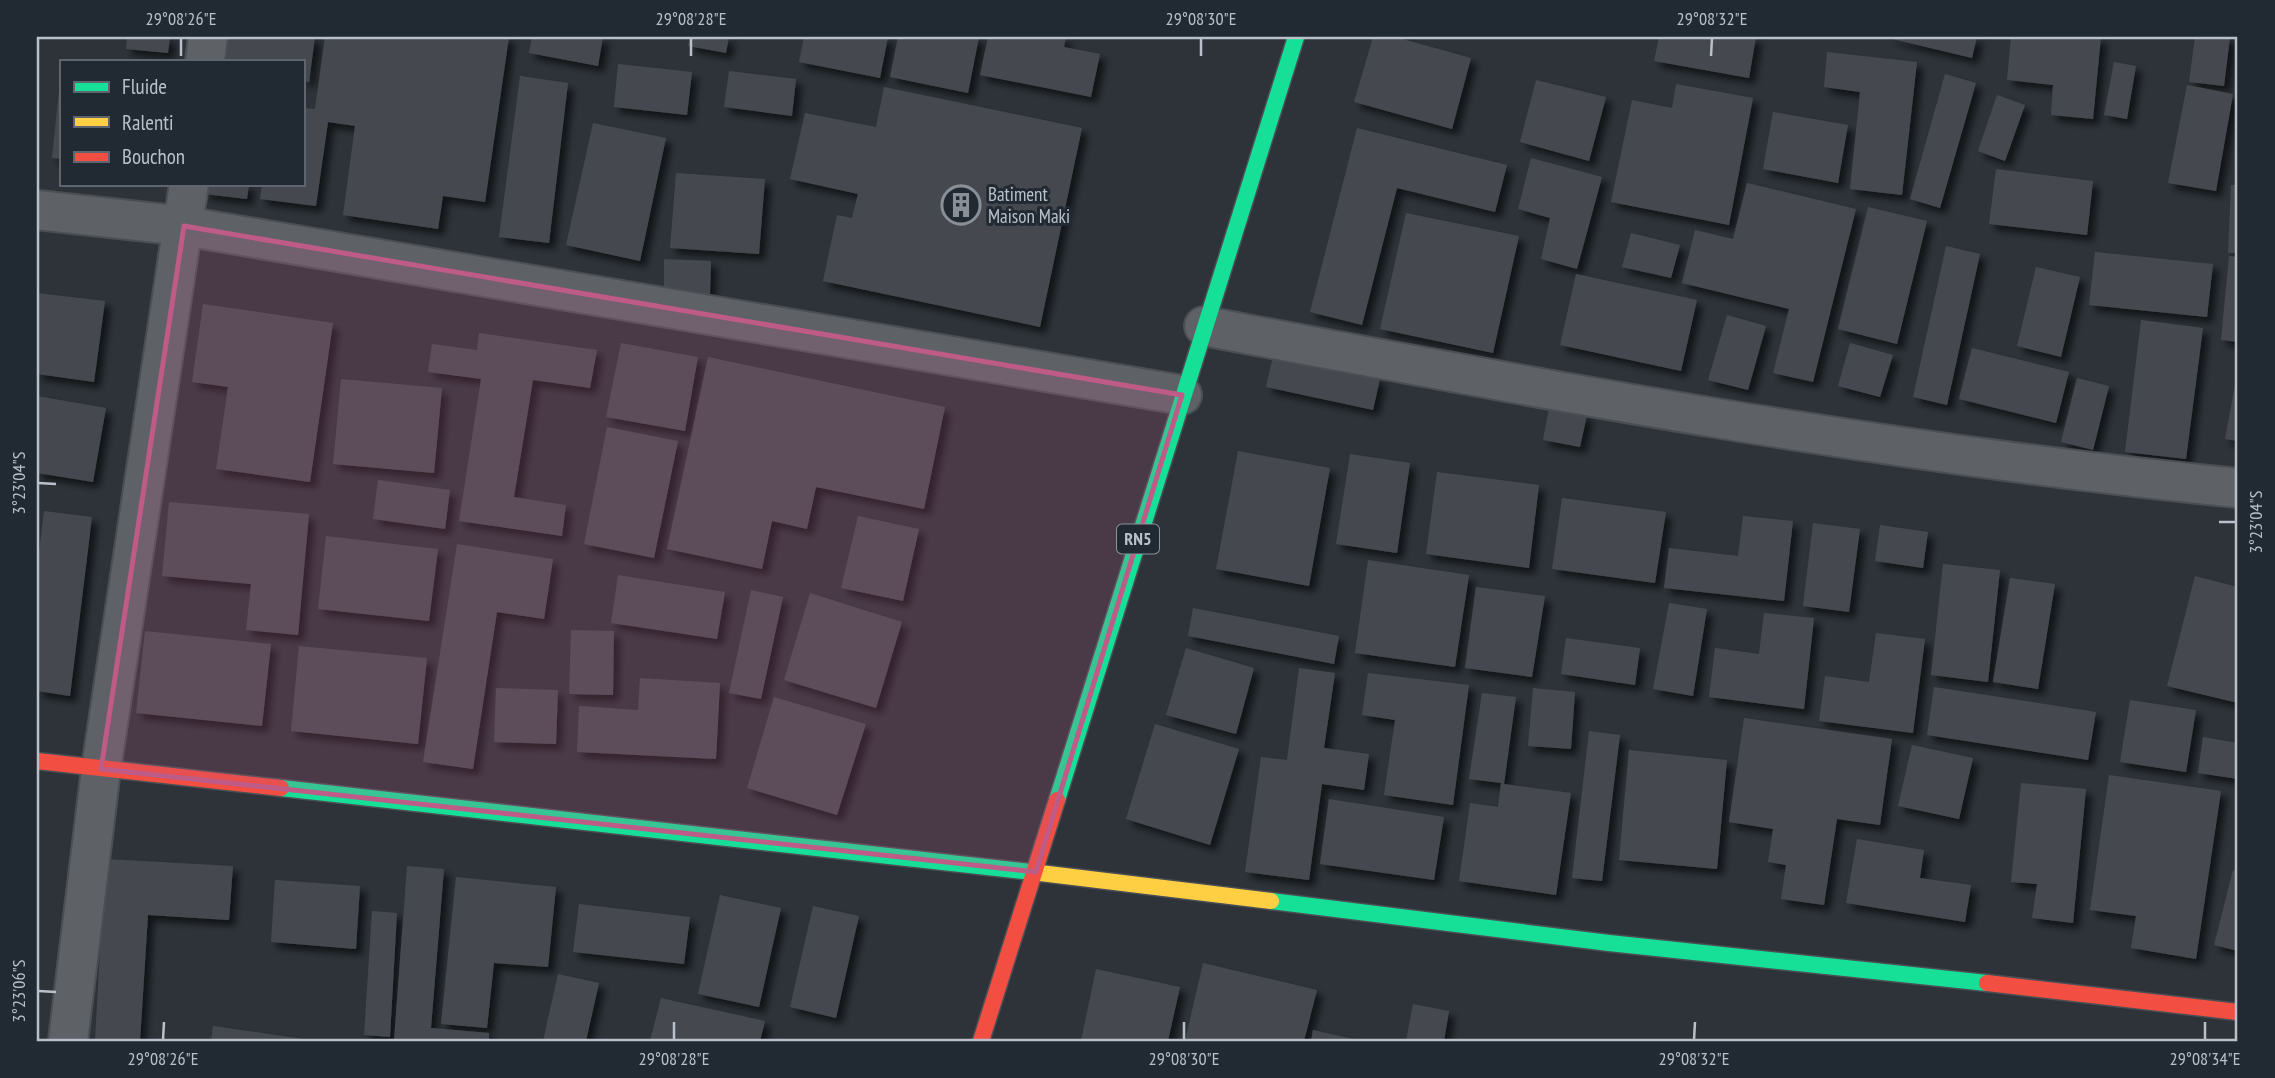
<svg xmlns="http://www.w3.org/2000/svg" width="2275" height="1078" viewBox="0 0 2275 1078" font-family="'PT Sans Narrow',sans-serif">
	<style>
		.building { fill: #454a4f; filter: url(#shadow) }
		.lines { fill: none; stroke-linecap: round; stroke-linejoin: round }
		.street-casing { stroke: #4b4f54; stroke-width: 42 }
		.fast-casing { stroke: #4b4f54; stroke-width: 19 }
		.slow-casing { stroke: #4b4f54; stroke-width: 19 }
		.jam-casing { stroke: #4b4f54; stroke-width: 19 }
		.street { stroke: #5e6267; stroke-width: 38 }
		.fast { stroke: #16e098; stroke-width: 16 }
		.slow { stroke: #ffcf43; stroke-width: 16 }
		.jam { stroke: #f24e42; stroke-width: 16 }
		.marked { fill: #be5b87; fill-opacity: 0.2; stroke: #be5b87; stroke-width: 5; stroke-linejoin: round }
		.ticks { fill: none; stroke: #b9c0c9; stroke-width: 2.5 }
		.labels { text-anchor: middle; stroke-width: 6; stroke-linejoin: round; paint-order: stroke }
		.shield { fill: #212933; stroke: #8b939c; stroke-width: 2 }
		.shield-label { font-size: 18px; font-weight: bold; fill: #b9c0c9 }
		.poi-label { font-size: 19px; fill: #b9c0c9; stroke: #212933; text-anchor: start }
		.neatline { fill: none; stroke: #b9c0c9; stroke-width: 2.5 }
		.ticks-label { font-size: 18px; text-anchor: middle; fill: #b9c0c9 }
	</style>
	<defs>
		<filter id="shadow"><feDropShadow dx="6" dy="6" stdDeviation="3.5" flood-color="#0009"/></filter>
	</defs>
	<rect width="100%" height="100%" fill="#2d3339"/>
	<!-- building -->
	<g class="building">
		<polygon points="127,37 170,37 168,53 126,49"/>
		<polygon points="228,37 315,37 309,82 303,81 303,61 225,61"/>
		<polygon points="325,37 509,37 485,202 443,196 438,229 343,215 355,126 328,122 316,206 260,199 262,184 303,184 303,108 315,109"/>
		<polygon points="532,37 603,37 598,66 529,53"/>
		<polygon points="690,37 729,37 726,53 688,46"/>
		<polygon points="804,37 888,37 880,78 799,62"/>
		<polygon points="898,37 979,37 968,93 890,77"/>
		<polygon points="988,37 1066,37 1064,47 1100,54 1091,97 980,75"/>
		<polygon points="1373,37 1395,37 1471,58 1452,129 1354,102"/>
		<polygon points="1659,37 1756,37 1749,78 1654,61"/>
		<polygon points="1884,37 1977,37 1972,58"/>
		<polygon points="2011,37 2101,37 2093,119 2051,115 2053,85 2007,80"/>
		<polygon points="2195,37 2230,37 2224,86 2189,82"/>
		<polygon points="1827,52 1917,62 1902,195 1850,189 1860,92 1824,87"/>
		<polygon points="2114,62 2136,66 2127,119 2104,115"/>
		<polygon points="618,64 692,72 687,115 614,107"/>
		<polygon points="729,71 796,79 792,116 724,107"/>
		<polygon points="1945,74 1976,83 1940,208 1910,199"/>
		<polygon points="520,76 568,83 549,243 499,237"/>
		<polygon points="1536,80 1606,97 1589,161 1520,142"/>
		<polygon points="1676,84 1753,98 1729,225 1611,202 1632,100 1672,108"/>
		<polygon points="2187,85 2233,94 2216,191 2168,183"/>
		<polygon points="884,87 1082,128 1040,327 823,281 837,215 852,218 858,194 790,179 805,113 876,127"/>
		<polygon points="59,91 61,91 61,159 52,158"/>
		<polygon points="1997,95 2025,105 2005,161 1978,151"/>
		<polygon points="1773,112 1848,125 1838,183 1763,169"/>
		<polygon points="593,123 666,138 640,261 566,245"/>
		<polygon points="1357,128 1507,165 1495,212 1397,188 1362,325 1310,312"/>
		<polygon points="1531,158 1602,177 1577,269 1541,259 1550,218 1518,209"/>
		<polygon points="1996,169 2093,181 2087,235 1989,224"/>
		<polygon points="676,173 765,179 759,254 670,248"/>
		<polygon points="1747,183 1856,209 1813,382 1773,373 1789,309 1682,283 1695,230 1733,239"/>
		<polygon points="205,184 249,184 247,199 204,194"/>
		<polygon points="2231,185 2238,185 2238,253 2228,253"/>
		<polygon points="1868,207 1927,221 1897,344 1838,329"/>
		<polygon points="1406,213 1519,236 1493,353 1380,329"/>
		<polygon points="1631,233 1680,245 1671,278 1622,267"/>
		<polygon points="1946,246 1980,254 1947,405 1913,397"/>
		<polygon points="2095,252 2213,264 2207,317 2089,305"/>
		<polygon points="2229,256 2238,257 2238,342 2221,340"/>
		<polygon points="664,259 711,261 710,295 664,293"/>
		<polygon points="2036,267 2080,277 2061,357 2017,346"/>
		<polygon points="1576,274 1697,300 1681,371 1560,345"/>
		<polygon points="37,293 105,301 94,382 37,374"/>
		<polygon points="203,304 333,323 310,482 216,469 228,387 192,382"/>
		<polygon points="1727,315 1766,326 1748,390 1708,380"/>
		<polygon points="2141,320 2203,328 2186,459 2125,452"/>
		<polygon points="479,333 597,350 590,388 533,380 514,497 566,505 562,536 459,521 481,379 428,372 432,344 477,350"/>
		<polygon points="621,343 698,357 685,431 606,417"/>
		<polygon points="1850,343 1893,355 1880,397 1838,386"/>
		<polygon points="1972,348 2069,372 2056,423 1959,399"/>
		<polygon points="1273,356 1380,379 1373,410 1266,387"/>
		<polygon points="708,357 945,407 924,509 816,487 807,529 772,521 762,569 667,549"/>
		<polygon points="2237,374 2238,374 2238,441 2225,439"/>
		<polygon points="2077,378 2109,386 2093,450 2061,442"/>
		<polygon points="341,379 442,388 434,473 333,464"/>
		<polygon points="37,396 106,408 93,482 37,473"/>
		<polygon points="1549,408 1587,415 1580,447 1543,440"/>
		<polygon points="607,427 678,441 654,558 584,544"/>
		<polygon points="1238,451 1330,468 1309,586 1216,569"/>
		<polygon points="1350,454 1410,463 1397,553 1336,544"/>
		<polygon points="1437,472 1539,485 1529,568 1426,554"/>
		<polygon points="378,480 450,490 445,529 373,519"/>
		<polygon points="1562,498 1666,512 1655,583 1552,569"/>
		<polygon points="169,502 309,514 298,635 246,630 251,584 162,576"/>
		<polygon points="44,511 92,517 70,696 37,691 37,569"/>
		<polygon points="858,516 919,529 903,601 841,588"/>
		<polygon points="1743,516 1793,521 1784,601 1664,588 1669,548 1738,556"/>
		<polygon points="1813,523 1860,529 1849,612 1803,606"/>
		<polygon points="1880,525 1928,532 1923,568 1875,561"/>
		<polygon points="326,536 438,549 429,621 318,609"/>
		<polygon points="457,544 553,559 544,619 497,612 473,769 423,762"/>
		<polygon points="1368,560 1469,575 1455,667 1355,653"/>
		<polygon points="1943,564 2000,570 1988,682 1931,675"/>
		<polygon points="618,575 725,592 717,639 611,623"/>
		<polygon points="2195,576 2238,587 2238,703 2167,686"/>
		<polygon points="2010,578 2055,584 2038,689 1993,682"/>
		<polygon points="1476,587 1545,596 1532,677 1465,668"/>
		<polygon points="751,590 783,597 761,699 729,693"/>
		<polygon points="810,593 902,622 876,708 784,680"/>
		<polygon points="1669,603 1707,609 1693,696 1653,689"/>
		<polygon points="1193,608 1339,636 1334,664 1188,636"/>
		<polygon points="1764,613 1814,618 1804,709 1709,697 1715,648 1759,654"/>
		<polygon points="571,630 614,631 613,695 569,694"/>
		<polygon points="145,631 271,644 262,726 136,713"/>
		<polygon points="1876,633 1925,639 1913,733 1819,721 1825,676 1869,682"/>
		<polygon points="1566,638 1640,648 1635,685 1561,674"/>
		<polygon points="299,646 427,658 418,744 291,731"/>
		<polygon points="1186,648 1254,668 1236,734 1166,715"/>
		<polygon points="1299,668 1335,673 1324,748 1369,754 1364,790 1322,784 1309,880 1245,872 1261,757 1287,760"/>
		<polygon points="1368,673 1469,685 1453,805 1384,795 1395,720 1362,715"/>
		<polygon points="640,678 720,683 716,759 577,752 579,706 638,710"/>
		<polygon points="1934,687 2096,712 2088,760 1927,735"/>
		<polygon points="496,688 558,690 556,744 494,742"/>
		<polygon points="1533,688 1575,692 1571,749 1528,746"/>
		<polygon points="1482,693 1516,697 1504,784 1571,793 1556,895 1459,881 1470,803 1498,807 1501,783 1469,779"/>
		<polygon points="774,697 866,724 837,815 747,788"/>
		<polygon points="2130,700 2196,710 2186,772 2120,762"/>
		<polygon points="1744,718 1892,739 1880,825 1837,819 1824,905 1781,899 1786,865 1768,862 1773,829 1729,822"/>
		<polygon points="1155,724 1239,749 1210,845 1126,819"/>
		<polygon points="1589,731 1620,735 1602,881 1572,878"/>
		<polygon points="2203,737 2238,743 2238,779 2198,773"/>
		<polygon points="1912,745 1973,758 1959,819 1898,806"/>
		<polygon points="1629,750 1727,760 1717,869 1619,860"/>
		<polygon points="2109,775 2221,791 2196,959 2131,948 2136,916 2090,910"/>
		<polygon points="2021,783 2086,789 2073,923 2032,918 2037,884 2011,882"/>
		<polygon points="1329,799 1444,817 1434,880 1320,864"/>
		<polygon points="1857,839 1924,850 1920,878 1971,885 1965,922 1846,903"/>
		<polygon points="105,859 233,866 229,920 148,915 140,1041 95,1041"/>
		<polygon points="407,866 444,869 431,1028 489,1033 489,1041 394,1041"/>
		<polygon points="2233,870 2238,872 2238,951 2214,945"/>
		<polygon points="456,877 556,887 548,967 494,963 487,1028 441,1024"/>
		<polygon points="275,880 360,886 356,949 271,942"/>
		<polygon points="720,895 781,908 759,1007 698,994"/>
		<polygon points="579,904 690,917 684,964 573,952"/>
		<polygon points="813,906 859,916 836,1018 790,1007"/>
		<polygon points="372,911 397,913 390,1037 364,1035"/>
		<polygon points="1203,963 1317,990 1304,1041 1185,1041"/>
		<polygon points="1096,969 1180,987 1168,1041 1081,1041"/>
		<polygon points="558,974 599,983 586,1041 543,1041"/>
		<polygon points="661,998 765,1021 760,1041 650,1041"/>
		<polygon points="1413,1004 1449,1011 1444,1041 1406,1041"/>
		<polygon points="213,1026 310,1040 310,1041 211,1041"/>
		<polygon points="1313,1030 1358,1040 1358,1041 1311,1041"/>
	</g>
	<g class="lines">
		<!-- street casing -->
		<g class="street-casing">
			<g id="street">
				<polyline points="205,61 208,37"/>
				<polyline points="37,210 184,226 1182,395"/>
				<path d="M1204,326c343,65 687,128 1034,162"/>
				<polyline points="68,1041 101,769 189,184"/>
			</g>
		</g>
		<!-- fast casing -->
		<g class="fast-casing">
			<g id="fast">
				<polyline points="281,788 1040,873"/>
				<polyline points="1057,800 1296,37"/>
				<polyline points="1271,901 1609,943 1987,983"/>
			</g>
		</g>
		<!-- slow casing -->
		<g class="slow-casing">
			<polyline id="slow" points="1040,873 1271,901"/>
		</g>
		<!-- jam casing -->
		<g class="jam-casing">
			<g id="jam">
				<polyline points="37,761 281,788"/>
				<polyline points="1987,983 2238,1012"/>
				<polyline points="981,1041 1057,800"/>
			</g>
		</g>
		<!-- street -->
		<use href="#street" class="street"/>
		<!-- fast -->
		<use href="#fast" class="fast"/>
		<!-- slow -->
		<use href="#slow" class="slow"/>
		<!-- jam -->
		<use href="#jam" class="jam"/>
	</g>
	<!-- marked area -->
	<path class="marked" d="M184,226l998,169 -146,477 -935,-103z"/>
	<!-- ticks -->
	<path class="ticks" d="M181,56v-18M691,56v-18M1201,56v-18M1711,56l1,-18M38,483l18,1M2219,522h17M38,991l18,1M163,1040l1,-18M674,1040v-18M1184,1040v-18M1694,1040l1,-18M2205,1040v-18"/>
	<!-- icons -->
	<defs>
		<g id="building-ring" transform="scale(2.0125)"><circle r="9.5" fill="#212933" stroke="#888f97" stroke-width="1.5"/><path d="M-4-6H4V6H1V3H-1V6H-4ZM-2.5-4.3h1.7v1.8h-1.7ZM.8-4.3h1.7v1.8H.8ZM-2.5-1h1.7V.8h-1.7ZM.8-1h1.7V.8H.8Z" fill="#888f97"/></g>
	</defs>
	<g fill-rule="evenodd">
		<use href="#building-ring" x="961" y="205"/>
	</g>
	<g class="labels">
		<!-- shield labels -->
		<rect class="shield" x="1117" y="524.5" width="42" height="29" rx="5"/>
		<g class="shield-label">
			<text x="1138" y="545">RN5</text>
		</g>
		<!-- poi labels -->
		<g class="poi-label">
			<text x="988" y="201">Batiment<tspan x="988" dy="22">Maison Maki</tspan></text>
		</g>
	</g>
	<!-- border -->
	<rect width="2275" height="1078" fill="none" stroke="#212933" stroke-width="77"/>
	<!-- legend -->
	<rect x="60" y="60" width="245" height="126" fill="#212933" stroke="#5e656f" stroke-width="2"/>
	<rect x="74" y="82" width="35" height="10" fill="#16e098" stroke="#5e656f" stroke-width="2"/>
	<text x="122" y="94" font-size="21" fill="#b9c0c9">Fluide</text>
	<rect x="74" y="117" width="35" height="10" fill="#ffcf43" stroke="#5e656f" stroke-width="2"/>
	<text x="122" y="130" font-size="21" fill="#b9c0c9">Ralenti</text>
	<rect x="74" y="152" width="35" height="10" fill="#f24e42" stroke="#5e656f" stroke-width="2"/>
	<text x="122" y="164" font-size="21" fill="#b9c0c9">Bouchon</text>
	<rect x="38" y="38" width="2198" height="1002" class="neatline"/>
	<g class="ticks-label">
		<text x="181" y="25">29°08'26"E</text>
		<text x="691" y="25">29°08'28"E</text>
		<text x="1201" y="25">29°08'30"E</text>
		<text x="1712" y="25">29°08'32"E</text>
		<text transform="translate(19 483) rotate(-90)" y="6">3°23'04"S</text>
		<text transform="translate(2256 522) rotate(-90)" y="6">3°23'04"S</text>
		<text transform="translate(19 991) rotate(-90)" y="6">3°23'06"S</text>
		<text x="163" y="1065">29°08'26"E</text>
		<text x="674" y="1065">29°08'28"E</text>
		<text x="1184" y="1065">29°08'30"E</text>
		<text x="1694" y="1065">29°08'32"E</text>
		<text x="2205" y="1065">29°08'34"E</text>
	</g>
</svg>
